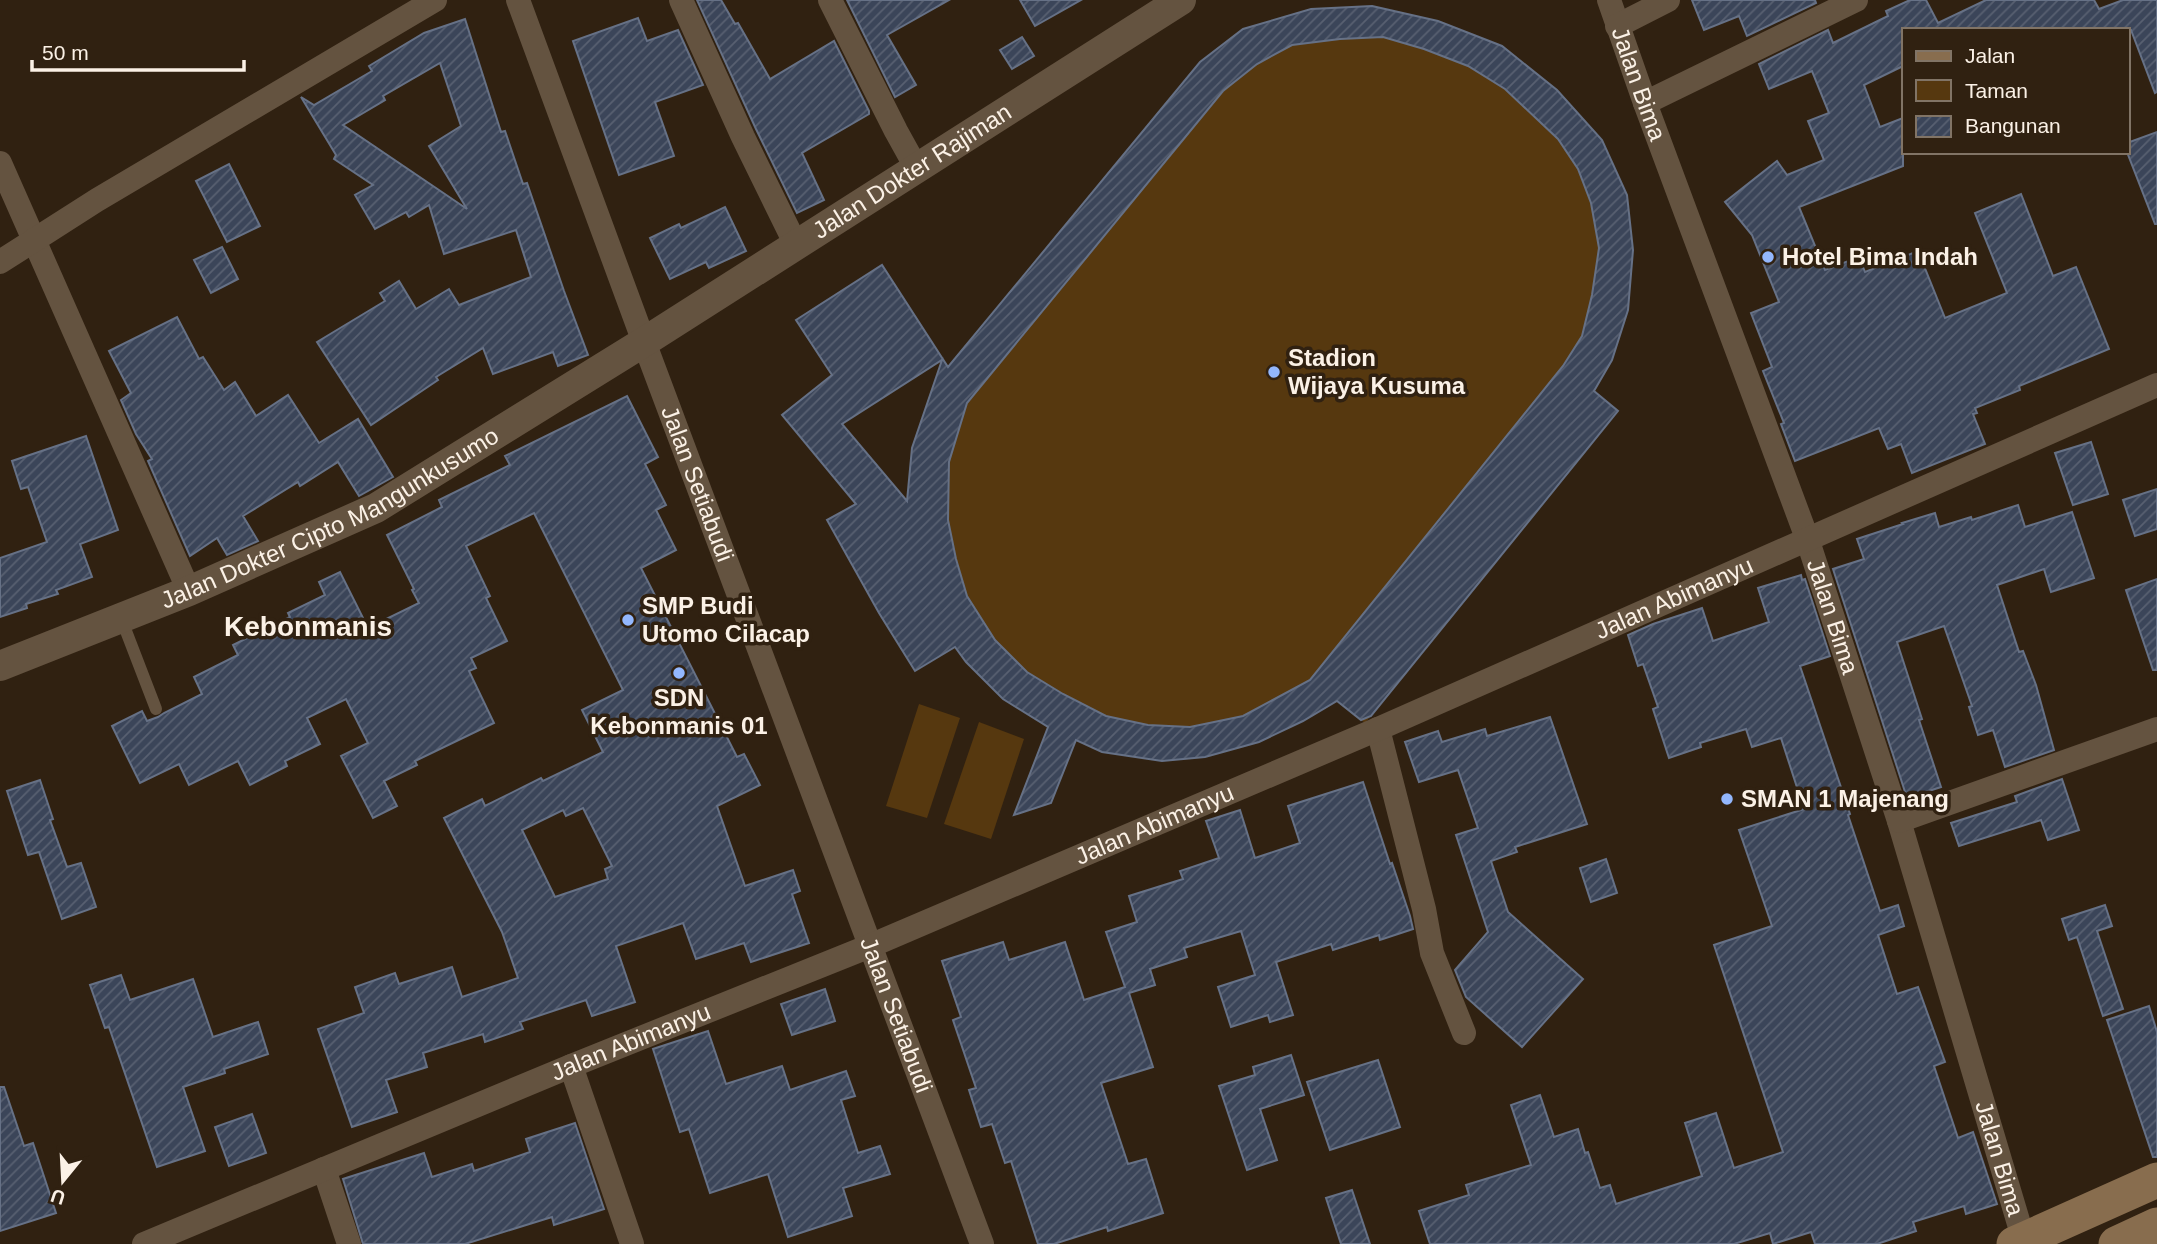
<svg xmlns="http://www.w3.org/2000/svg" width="2157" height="1244" viewBox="0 0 2157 1244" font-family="Arial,sans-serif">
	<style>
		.park { fill: #56380f }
		.building { fill: url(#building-hatch); stroke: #667186; stroke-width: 2; fill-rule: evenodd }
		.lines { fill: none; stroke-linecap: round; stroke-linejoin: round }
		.service { stroke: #645340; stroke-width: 12 }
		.minor { stroke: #645340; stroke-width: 24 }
		.tertiary { stroke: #645340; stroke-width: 30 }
		.secondary { stroke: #886d4e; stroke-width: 35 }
		.poi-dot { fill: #93b7fd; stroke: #302111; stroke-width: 2.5 }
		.labels { text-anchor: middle; stroke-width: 7; stroke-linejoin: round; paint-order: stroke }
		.street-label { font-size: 24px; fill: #fbf1e6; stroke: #302111 }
		.poi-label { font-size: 24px; font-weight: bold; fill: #fbf1e6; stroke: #302111; text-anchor: start }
		.quarter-label { font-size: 28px; font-weight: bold; fill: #fbf1e6; stroke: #302111 }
	</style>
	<defs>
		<pattern id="building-hatch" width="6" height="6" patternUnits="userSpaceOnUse" patternTransform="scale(1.75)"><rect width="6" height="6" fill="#3b4559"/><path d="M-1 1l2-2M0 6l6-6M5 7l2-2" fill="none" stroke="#586071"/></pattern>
	</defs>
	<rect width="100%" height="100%" fill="#302111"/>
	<!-- park -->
	<g class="park">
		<polygon points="1372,6 1438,21 1502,46 1557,90 1633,250 1628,310 1612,360 1594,391 1618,411 1365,723 1337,701 1303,721 1259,742 1205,757 1162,761 1102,752 1045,725 1003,699 966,662 933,615 907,502 912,448 933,385 1200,62 1243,29 1311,9"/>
		<polygon points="919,704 960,718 927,818 886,806"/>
		<polygon points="979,722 1024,739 991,839 944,824"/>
	</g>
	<!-- building -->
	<g class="building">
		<polygon points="697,0 721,0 735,24 738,23 770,79 834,41 869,111 869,114 802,153 824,200 797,213 756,129"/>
		<polygon points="847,0 949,0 887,35 916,85 895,97"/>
		<polygon points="1020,0 1081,0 1035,26"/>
		<polygon points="1692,0 1815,0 1816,3 1747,36 1739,16 1704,30"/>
		<polygon points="1910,0 1926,0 1938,23 1986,0 2094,0 2099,9 2123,0 2157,0 2157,92 2155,93 2131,30 1903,30 1903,66 1864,85 1880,127 1903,118 1903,166 1799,207 1825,270 1859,257 1865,272 1918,251 1945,318 2007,293 1975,213 2021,194 2053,276 2076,267 2109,349 2019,386 2020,390 1975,408 1977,413 1973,414 1985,444 1912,473 1901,444 1888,449 1879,428 1795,461 1781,424 1784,423 1763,371 1772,367 1751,313 1779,302 1752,235 1725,202 1777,161 1787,175 1824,160 1808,121 1829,113 1812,71 1769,89 1759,64 1828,30 1833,43 1888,16 1886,11"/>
		<path d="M1372,6l66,15 64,25 55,44 45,50 25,55 6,55 -5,60 -16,50 -18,31 24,20 -247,305 -10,4 -24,-19 -34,20 -44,21 -54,15 -43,4 -60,-9 -26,-12 -25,63 -37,12 34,-88 -45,-28 -37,-37 -11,-15 -40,24 -36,-58 -52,-93 29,-16 -74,-89 50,-40 -36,-55 86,-55 66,102 252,-305 43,-33 68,-20zM1383,37l41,12 44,17 37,23 53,50 20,30 13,34 8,45 -7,47 -10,41 -19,30 -253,314 -67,36 -53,11 -42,-2 -42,-9 -43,-22 -36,-22 -32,-32 -28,-44 -11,-37 -8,-39 1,-58 18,-59 256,-312 34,-27 35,-19 48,-6zM942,360l-30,88 -5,53 -65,-77z"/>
		<polygon points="638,18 647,41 678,30 703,85 655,102 674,156 619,175 573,41"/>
		<path d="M465,19l36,113 4,-1 18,53 4,-1 37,108 24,64 -30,11 -5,-14 -60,22 -10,-26 -47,29 2,3 -67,45 -54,-83 68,-41 -5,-8 19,-12 17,28 33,-20 10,16 72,-28 -15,-47 -72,24 -15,-49 -20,12 -3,-5 -31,17 -20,-34 18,-10 -39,-26 2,-4 -35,-58 13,8 58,-34 -3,-5 55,-33zM440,63l21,63 -32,20 38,63 -124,-84 42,-25 -2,-4z"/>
		<polygon points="1022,37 1034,56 1012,69 1000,50"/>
		<polygon points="2157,132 2157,224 2155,224 2127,152 2127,143"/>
		<polygon points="229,164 260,226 227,242 196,181"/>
		<polygon points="725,207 746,251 709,268 706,262 670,279 650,238 679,224 681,228"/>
		<polygon points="222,247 238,279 211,293 194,260"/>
		<polygon points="177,317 199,359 203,357 224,390 235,382 256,416 288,395 319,443 358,419 393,477 359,496 338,462 300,486 298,482 243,516 258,541 227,555 217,538 190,556 148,461 152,459 136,434 121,400 131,393 109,351"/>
		<path d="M627,396l31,61 -13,7 21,41 -10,5 20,40 -35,18 96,189 7,-3 16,31 -43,21 28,80 48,-16 7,21 -8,3 17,49 -58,19 -7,-19 -48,16 -13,-36 -67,23 19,56 -43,14 -6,-16 -66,22 3,7 -38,13 -2,-8 -60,19 4,14 -41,13 11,32 -45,15 -34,-98 46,-16 -9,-26 40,-14 4,11 53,-17 10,30 56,-19 -16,-46 -58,-114 38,-19 3,7 56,-28 2,3 60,-29 -21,-42 41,-20 -89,-177 -68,33 24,50 -4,2 21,43 -36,17 5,10 -7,3 25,52 -79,38 2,4 -33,16 13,25 -24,12 -32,-62 27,-13 -22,-44 -39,19 13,26 -35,17 2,5 -37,19 -12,-24 -49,24 -10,-21 -39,19 -28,-57 30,-15 5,10 11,-4 6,-4 38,-19 -8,-17 44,-22 -5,-10 57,-28 -2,-4 37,-18 -6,-13 21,-10 28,56 51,-25 -7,-13 2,-1 -27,-54 55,-28 -3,-7 71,-35 -5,-9zM583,808l29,58 -7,3 3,10 -53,18 -33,-67 41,-20 3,6z"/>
		<polygon points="86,436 118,530 80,544 92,577 56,590 58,594 26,604 27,608 0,617 0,558 47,542 28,487 21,489 12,461"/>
		<polygon points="2091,442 2108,494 2073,505 2055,453"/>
		<polygon points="2157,489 2157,529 2135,536 2123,500"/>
		<polygon points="2018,505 2025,527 2072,512 2094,578 2051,592 2044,569 1997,585 2019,652 2023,651 2036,685 2054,750 2005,767 1993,730 1978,735 1969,707 1972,706 1944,626 1897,642 1922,719 1919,720 1941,787 1907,798 1833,569 1864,559 1857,539 1903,524 1902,523 1935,513 1939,527 1971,517 1972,520"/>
		<polygon points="1801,575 1802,580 1805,579 1830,656 1800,666 1850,814 1848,815 1880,911 1898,905 1904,926 1878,935 1897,994 1918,987 1945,1062 1934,1066 1958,1138 1973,1132 1997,1204 1966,1214 1964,1206 1913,1222 1916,1231 1877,1244 1815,1244 1811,1232 1773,1244 1770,1233 1734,1244 1430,1244 1419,1211 1469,1195 1466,1185 1531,1165 1511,1105 1540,1095 1554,1137 1578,1129 1585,1153 1588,1152 1600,1188 1610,1185 1616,1204 1702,1176 1685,1123 1716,1113 1734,1168 1783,1152 1714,945 1772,926 1739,830 1804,809 1781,738 1752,747 1746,729 1700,743 1701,747 1669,758 1653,709 1658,707 1643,664 1638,666 1628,635 1653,624 1702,608 1713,641 1769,622 1758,588"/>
		<polygon points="2157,579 2157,670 2153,670 2126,590"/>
		<polygon points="1550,717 1587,824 1515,847 1517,852 1491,861 1508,912 1583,979 1522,1047 1466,997 1455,970 1488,932 1456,835 1478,828 1458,770 1419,782 1405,742 1438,731 1442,742 1485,729 1487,736"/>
		<polygon points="2062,779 2079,830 2048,840 2041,820 1959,846 1951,823 2017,802 2015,796"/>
		<polygon points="40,780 53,819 50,820 67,867 81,863 96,907 62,919 39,852 28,855 7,791"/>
		<polygon points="1363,782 1390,864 1392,863 1410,916 1413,929 1380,940 1379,935 1333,950 1331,944 1276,962 1293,1015 1270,1022 1268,1015 1231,1027 1218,987 1255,975 1241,931 1184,948 1187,957 1150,969 1155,985 1129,993 1153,1067 1101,1083 1128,1164 1146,1159 1163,1213 1108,1231 1107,1227 1054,1244 1038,1244 1011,1161 1005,1163 992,1124 981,1127 969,1090 976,1088 953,1020 961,1017 942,961 1003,942 1009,960 1065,942 1084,1000 1125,987 1106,932 1137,922 1129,896 1183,879 1180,871 1219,858 1206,821 1240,810 1255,858 1300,843 1288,806"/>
		<polygon points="1606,859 1617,893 1591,902 1580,868"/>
		<polygon points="2105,905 2112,926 2097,931 2123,1009 2103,1016 2077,937 2069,940 2062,919"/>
		<polygon points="121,975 130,1000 193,979 213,1037 258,1022 268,1054 224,1069 225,1073 183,1087 205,1151 157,1167 109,1027 105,1028 90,985"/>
		<polygon points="825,989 835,1021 792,1035 781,1004"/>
		<polygon points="2149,1006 2157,1032 2157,1157 2153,1157 2107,1020"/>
		<polygon points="708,1031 726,1084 782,1066 790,1090 846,1071 855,1096 841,1100 858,1153 880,1146 890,1174 843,1188 852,1216 788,1237 768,1174 710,1193 689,1129 680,1132 653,1049"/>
		<polygon points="1291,1055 1304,1095 1260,1109 1277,1160 1247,1170 1219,1086 1255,1075 1253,1067"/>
		<polygon points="1378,1060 1400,1127 1330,1150 1307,1082"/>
		<polygon points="0,1087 4,1087 24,1146 33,1143 56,1213 0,1231"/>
		<polygon points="252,1114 266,1153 229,1166 215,1127"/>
		<polygon points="575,1123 604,1209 554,1225 552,1217 465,1244 363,1244 343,1179 424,1153 432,1177 472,1164 474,1171 530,1152 526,1139"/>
		<polygon points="1352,1190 1370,1244 1341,1244 1326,1198"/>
	</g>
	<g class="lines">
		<!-- service -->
		<polyline class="service" points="121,618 156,709"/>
		<!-- minor -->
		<g class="minor">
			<path id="s1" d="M518,0l126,342 338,902"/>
			<polyline points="681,0 743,137 796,245"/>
			<polyline points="830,0 896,131 917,169"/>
			<path id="s2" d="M1609,0l36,103 162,435 92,283 126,423"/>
			<polyline points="1617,26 1668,0"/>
			<polyline points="1645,103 1856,0"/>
			<polyline points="0,163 189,591"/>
			<polyline points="0,262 97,200 435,0"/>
			<polyline points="1378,729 1424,909 1432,953 1464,1033"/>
			<polyline points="1899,821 2157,729"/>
			<polyline points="571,1066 632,1244"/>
			<polyline points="324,1169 349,1244"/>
			<path id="s3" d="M144,1244l427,-178 299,-120 508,-217 779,-344"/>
		</g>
		<!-- tertiary -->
		<path class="tertiary" id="s4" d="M0,666l189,-75 187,-83 268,-166 537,-342"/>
		<!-- secondary -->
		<g class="secondary">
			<polyline points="2014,1244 2157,1180"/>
			<polyline points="2116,1244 2157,1225"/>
		</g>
	</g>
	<!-- markers -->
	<g class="poi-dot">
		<circle cx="1768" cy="257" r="7"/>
		<circle cx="1274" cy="372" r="7"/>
		<circle cx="628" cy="620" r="7"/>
		<circle cx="679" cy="673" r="7"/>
		<circle cx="1727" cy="799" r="7"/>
	</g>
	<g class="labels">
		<!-- street labels -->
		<g class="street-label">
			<text dy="8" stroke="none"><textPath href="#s2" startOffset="89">Jalan Bima</textPath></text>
			<text dy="8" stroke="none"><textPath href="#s4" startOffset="1041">Jalan Dokter Rajiman</textPath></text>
			<text dy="8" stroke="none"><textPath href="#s1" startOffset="516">Jalan Setiabudi</textPath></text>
			<text dy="8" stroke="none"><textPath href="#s4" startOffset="362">Jalan Dokter Cipto Mangunkusumo</textPath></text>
			<text dy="8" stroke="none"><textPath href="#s3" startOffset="1661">Jalan Abimanyu</textPath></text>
			<text dy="8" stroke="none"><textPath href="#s2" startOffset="656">Jalan Bima</textPath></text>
			<text dy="8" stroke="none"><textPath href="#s3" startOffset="1094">Jalan Abimanyu</textPath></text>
			<text dy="8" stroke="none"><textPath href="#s1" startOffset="1083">Jalan Setiabudi</textPath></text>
			<text dy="8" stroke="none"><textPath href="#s3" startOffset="527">Jalan Abimanyu</textPath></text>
			<text dy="8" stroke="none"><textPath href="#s2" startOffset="1223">Jalan Bima</textPath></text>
		</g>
		<!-- poi labels -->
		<g class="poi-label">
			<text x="1782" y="265">Hotel Bima Indah</text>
			<text x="1288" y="366">Stadion<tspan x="1288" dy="28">Wijaya Kusuma</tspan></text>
			<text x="642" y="614">SMP Budi<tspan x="642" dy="28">Utomo Cilacap</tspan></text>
			<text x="679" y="706" text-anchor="middle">SDN<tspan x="679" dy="28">Kebonmanis 01</tspan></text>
			<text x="1741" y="807">SMAN 1 Majenang</text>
		</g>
		<!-- quarter labels -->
		<g class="quarter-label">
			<text x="308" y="636">Kebonmanis</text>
		</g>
	</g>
	<!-- legend -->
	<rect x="1902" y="28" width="228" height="126" fill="#302111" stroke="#817466" stroke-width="2"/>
	<rect x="1916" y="51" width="35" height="10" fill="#886d4e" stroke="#817466" stroke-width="2"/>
	<text x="1965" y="63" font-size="21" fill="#fbf1e6">Jalan</text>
	<rect x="1916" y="80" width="35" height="21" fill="#56380f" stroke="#817466" stroke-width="2"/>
	<text x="1965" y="98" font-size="21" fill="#fbf1e6">Taman</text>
	<rect x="1916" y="116" width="35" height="21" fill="url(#building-hatch)" stroke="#817466" stroke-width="2"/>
	<text x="1965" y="133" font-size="21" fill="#fbf1e6">Bangunan</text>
	<!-- north arrow -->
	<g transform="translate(63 1181) rotate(198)" stroke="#302111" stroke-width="5" paint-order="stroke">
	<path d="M0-5L12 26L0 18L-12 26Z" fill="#fbf1e6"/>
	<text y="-10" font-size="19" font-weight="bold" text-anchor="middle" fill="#fbf1e6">U</text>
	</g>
	<!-- scale -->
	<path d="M32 60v10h212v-10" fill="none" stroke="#fbf1e6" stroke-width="3.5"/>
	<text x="42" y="60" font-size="21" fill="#fbf1e6" stroke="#302111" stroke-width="5" paint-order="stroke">50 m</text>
</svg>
